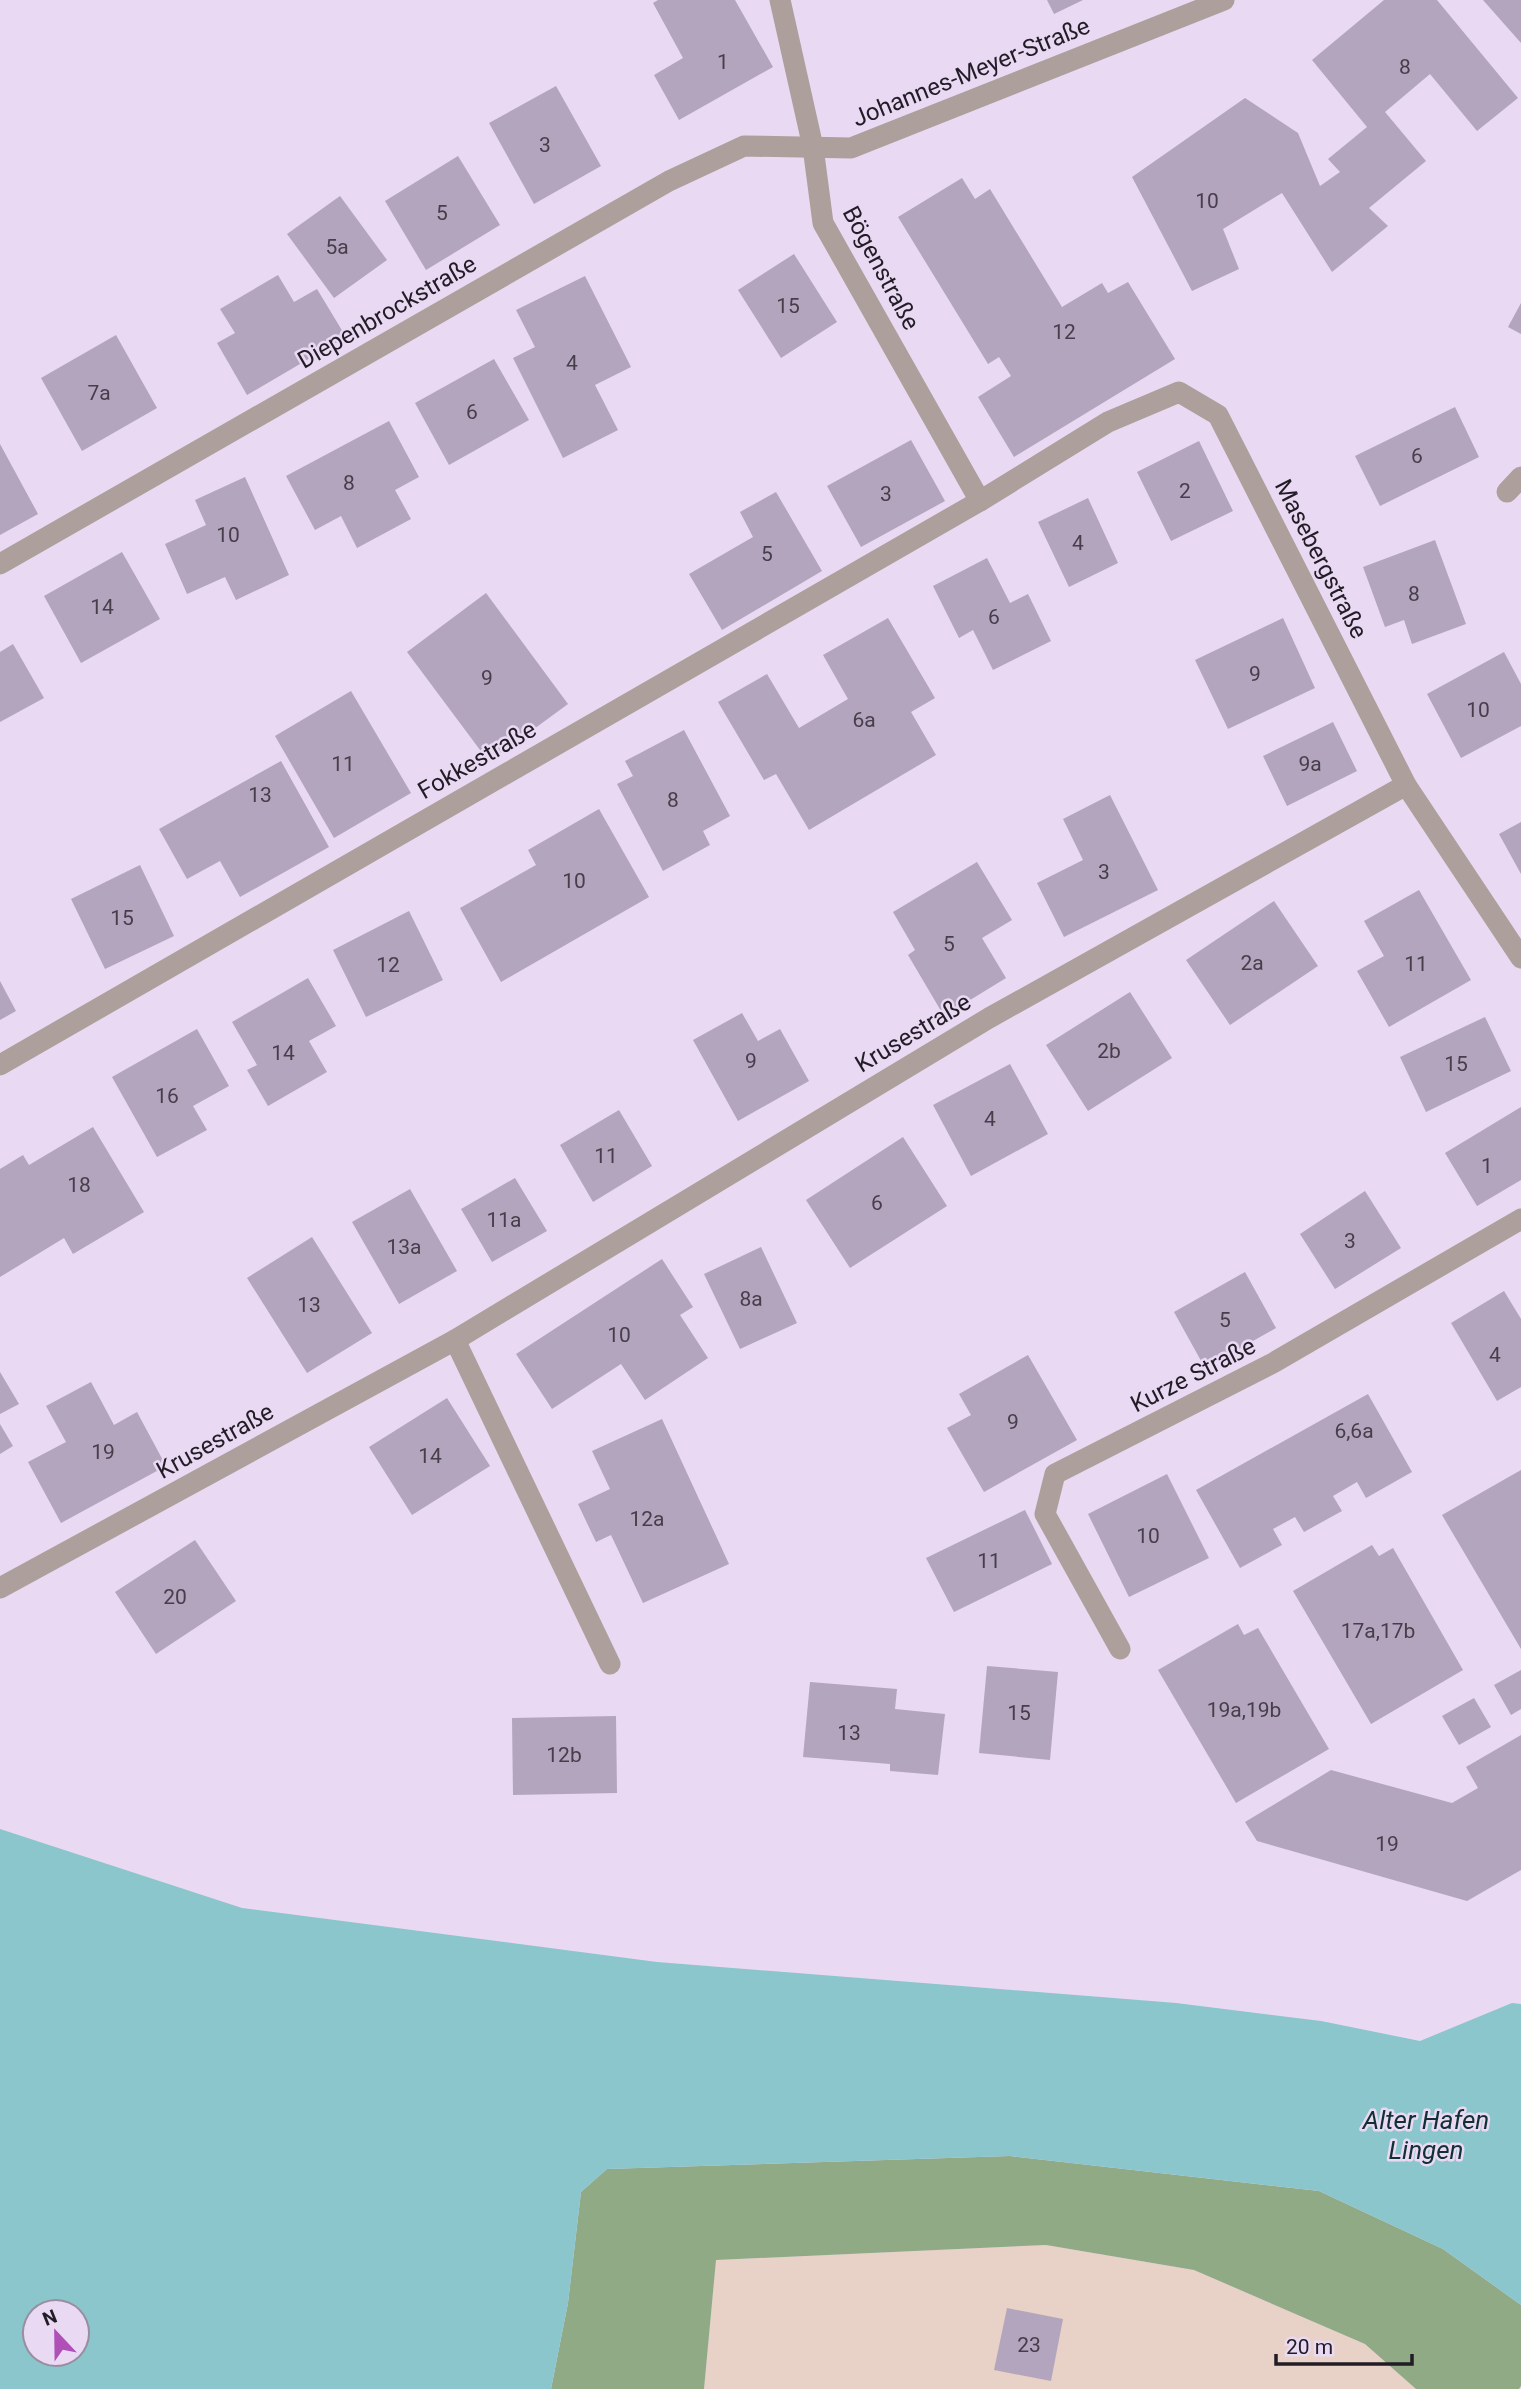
<svg xmlns="http://www.w3.org/2000/svg" width="1521" height="2389" viewBox="0 0 1521 2389" font-family="Roboto,sans-serif">
	<style>
		.commercial { fill: #e8d1c6 }
		.forest { fill: #8faa84 }
		.water { fill: #8ac6cc; fill-rule: evenodd }
		.building { fill: #b3a5bd }
		.lines { fill: none; stroke-linecap: round; stroke-linejoin: round }
		.service { stroke: #ad9f9b; stroke-width: 21 }
		.minor { stroke: #ad9f9b; stroke-width: 21 }
		.labels { text-anchor: middle; stroke-width: 5; stroke-linejoin: round; paint-order: stroke }
		.number-label { font-size: 21px; fill: #463e4b }
		.street-label { font-size: 24px; fill: #211c25; stroke: #e9d9f3 }
		.water-label { font-size: 26px; font-style: italic; fill: #113034; stroke: #e9d9f3 }
	</style>
	<rect width="100%" height="100%" fill="#e9d9f3"/>
	<!-- commercial -->
	<polygon class="commercial" points="1046,2245 1194,2270 1365,2344 1416,2389 704,2389 716,2260"/>
	<!-- forest -->
	<polygon class="forest" points="1010,2156 1319,2191 1443,2249 1521,2305 1521,2386 1519,2389 1416,2389 1365,2344 1194,2270 1046,2245 716,2260 704,2389 551,2389 568,2303 581,2192 607,2169"/>
	<!-- water -->
	<path class="water" d="M0,1829l242,79 415,54 519,41 145,18 99,20 92,-38 9,1v301l-78,-56 -124,-58 -309,-35 -403,13 -26,23 -13,111 -17,86h-551zM77,2312v42h-42v-42z"/>
	<!-- building -->
	<g class="building">
		<polygon points="658,0 735,0 773,67 679,120 654,75 683,58 653,3"/>
		<polygon points="1047,0 1083,0 1054,14"/>
		<polygon points="1384,0 1437,0 1518,98 1477,131 1430,74 1385,112 1426,161 1369,208 1388,226 1332,272 1282,193 1223,229 1239,269 1192,291 1132,177 1245,98 1298,133 1320,186 1340,172 1328,159 1367,127 1312,60"/>
		<polygon points="1483,0 1521,0 1521,43"/>
		<polygon points="556,86 601,166 534,204 489,123"/>
		<polygon points="458,156 500,225 426,270 385,201"/>
		<polygon points="962,178 975,199 990,189 1062,307 1102,283 1108,293 1128,282 1175,359 1014,457 978,397 1011,376 999,357 988,364 898,217"/>
		<polygon points="340,196 387,260 334,298 287,234"/>
		<polygon points="794,254 837,322 781,358 738,290"/>
		<polygon points="278,275 294,302 317,289 346,337 247,395 217,343 235,333 220,309"/>
		<polygon points="585,276 631,367 595,385 618,430 563,458 513,358 535,347 516,310"/>
		<polygon points="1521,303 1521,334 1508,327"/>
		<polygon points="116,335 157,408 82,451 41,378"/>
		<polygon points="494,359 529,420 449,465 415,403"/>
		<polygon points="1455,407 1479,457 1380,506 1355,456"/>
		<polygon points="389,421 419,477 395,490 411,519 357,548 341,516 315,530 286,476"/>
		<polygon points="911,440 945,501 861,547 827,486"/>
		<polygon points="1199,441 1233,511 1171,541 1137,472"/>
		<polygon points="0,444 38,514 0,535"/>
		<polygon points="245,477 289,575 236,600 225,577 187,594 165,544 206,525 195,500"/>
		<polygon points="776,492 822,571 722,630 689,574 753,537 740,512"/>
		<polygon points="1088,498 1118,563 1069,587 1038,522"/>
		<polygon points="1435,540 1466,624 1412,644 1404,620 1385,627 1363,567"/>
		<polygon points="122,552 160,619 81,663 44,596"/>
		<polygon points="987,558 1010,603 1028,594 1051,641 993,670 973,630 959,638 933,586"/>
		<polygon points="486,593 568,704 489,762 407,652"/>
		<polygon points="888,618 935,698 911,712 936,755 809,830 776,774 764,780 718,702 767,674 799,728 848,699 823,655"/>
		<polygon points="1283,618 1315,688 1228,729 1195,660"/>
		<polygon points="13,644 44,698 0,722 0,652"/>
		<polygon points="1504,652 1521,684 1521,726 1461,758 1427,694"/>
		<polygon points="351,691 411,793 334,838 275,736"/>
		<polygon points="1333,722 1357,771 1287,806 1263,756"/>
		<polygon points="684,730 730,816 703,831 710,845 663,871 617,784 633,776 625,761"/>
		<polygon points="281,761 329,847 240,897 220,861 187,879 159,829"/>
		<polygon points="1110,795 1158,890 1064,937 1037,883 1083,860 1063,819"/>
		<polygon points="599,809 649,897 501,982 460,908 536,865 528,850"/>
		<polygon points="1521,822 1521,874 1499,834"/>
		<polygon points="977,862 1012,920 982,938 1006,978 944,1016 908,955 915,950 893,912"/>
		<polygon points="140,865 174,936 105,969 71,899"/>
		<polygon points="1419,890 1471,980 1389,1027 1357,971 1384,956 1364,921"/>
		<polygon points="1274,901 1318,966 1230,1025 1186,960"/>
		<polygon points="409,911 443,980 366,1017 333,950"/>
		<polygon points="308,978 336,1026 309,1041 327,1072 268,1106 247,1070 257,1065 232,1022"/>
		<polygon points="0,981 16,1011 0,1020"/>
		<polygon points="1130,992 1172,1058 1088,1111 1046,1045"/>
		<polygon points="742,1013 758,1041 780,1029 809,1081 738,1121 693,1040"/>
		<polygon points="1485,1017 1511,1071 1426,1112 1400,1057"/>
		<polygon points="197,1029 229,1086 193,1106 207,1130 157,1157 112,1077"/>
		<polygon points="1010,1064 1048,1134 971,1176 933,1105"/>
		<polygon points="1521,1107 1521,1180 1477,1206 1445,1153"/>
		<polygon points="619,1110 652,1166 593,1202 560,1145"/>
		<polygon points="93,1127 144,1212 73,1254 64,1238 0,1277 0,1169 23,1155 29,1165"/>
		<polygon points="903,1137 947,1206 850,1268 806,1200"/>
		<polygon points="515,1178 547,1231 492,1262 461,1209"/>
		<polygon points="410,1189 457,1271 399,1304 352,1222"/>
		<polygon points="1365,1191 1401,1248 1335,1289 1300,1234"/>
		<polygon points="312,1237 372,1333 307,1373 247,1278"/>
		<polygon points="761,1247 797,1323 740,1349 704,1274"/>
		<polygon points="662,1259 693,1307 680,1315 708,1358 645,1400 621,1364 552,1409 516,1354"/>
		<polygon points="1245,1272 1276,1328 1205,1368 1174,1312"/>
		<polygon points="1504,1291 1521,1319 1521,1387 1497,1401 1451,1323"/>
		<polygon points="1028,1355 1077,1440 984,1492 947,1428 971,1415 959,1394"/>
		<polygon points="0,1372 19,1404 0,1414"/>
		<polygon points="91,1382 114,1425 137,1412 166,1466 61,1523 28,1462 66,1442 46,1406"/>
		<polygon points="1368,1394 1412,1472 1366,1498 1357,1482 1333,1496 1342,1511 1304,1532 1295,1517 1273,1529 1282,1545 1240,1568 1196,1490"/>
		<polygon points="447,1398 490,1466 412,1515 369,1447"/>
		<polygon points="662,1419 729,1564 643,1603 611,1535 596,1542 578,1504 610,1489 592,1451"/>
		<polygon points="0,1424 13,1446 0,1454"/>
		<polygon points="1521,1470 1521,1649 1442,1515"/>
		<polygon points="1167,1474 1209,1558 1129,1597 1088,1514"/>
		<polygon points="1025,1510 1052,1564 954,1612 926,1558"/>
		<polygon points="195,1540 236,1601 156,1654 115,1592"/>
		<polygon points="1372,1545 1379,1556 1393,1548 1463,1670 1371,1724 1293,1591"/>
		<polygon points="1238,1624 1244,1635 1258,1628 1329,1749 1236,1803 1158,1670"/>
		<polygon points="987,1666 1058,1672 1050,1760 979,1753"/>
		<polygon points="1521,1670 1521,1709 1511,1715 1494,1685"/>
		<polygon points="810,1682 897,1689 895,1709 945,1714 938,1775 890,1771 890,1764 803,1757"/>
		<polygon points="1474,1698 1491,1727 1459,1745 1442,1716"/>
		<polygon points="616,1716 617,1793 513,1795 512,1718"/>
		<polygon points="1521,1735 1521,1870 1467,1901 1257,1841 1245,1822 1331,1770 1452,1803 1478,1788 1466,1767"/>
		<polygon points="1007,2308 1063,2319 1051,2381 994,2370"/>
	</g>
	<g class="lines">
		<!-- service -->
		<polyline class="service" points="1507,492 1521,477"/>
		<!-- minor -->
		<g class="minor">
			<polyline points="780,0 813,147 823,223 980,501"/>
			<polyline points="0,564 669,181 744,146 851,148 1224,0"/>
			<polyline points="0,1065 980,501 1108,422 1179,392 1218,415 1406,785 1521,958"/>
			<polyline points="455,1340 610,1664"/>
			<polyline points="0,1588 455,1340 989,1018 1406,785"/>
			<polyline points="1120,1649 1045,1514 1055,1474 1273,1363 1521,1219"/>
		</g>
	</g>
	<g class="labels">
		<!-- number labels -->
		<g class="number-label">
			<text x="723" y="69">1</text>
			<text x="1405" y="74">8</text>
			<text x="545" y="152">3</text>
			<text x="1207" y="208">10</text>
			<text x="442" y="220">5</text>
			<text x="337" y="254">5a</text>
			<text x="788" y="313">15</text>
			<text x="1064" y="339">12</text>
			<text x="572" y="370">4</text>
			<text x="99" y="400">7a</text>
			<text x="472" y="419">6</text>
			<text x="1417" y="463">6</text>
			<text x="349" y="490">8</text>
			<text x="1185" y="498">2</text>
			<text x="886" y="501">3</text>
			<text x="228" y="542">10</text>
			<text x="1078" y="550">4</text>
			<text x="767" y="561">5</text>
			<text x="1414" y="601">8</text>
			<text x="102" y="614">14</text>
			<text x="994" y="624">6</text>
			<text x="1255" y="681">9</text>
			<text x="487" y="685">9</text>
			<text x="1478" y="717">10</text>
			<text x="864" y="727">6a</text>
			<text x="343" y="771">11</text>
			<text x="1310" y="771">9a</text>
			<text x="260" y="802">13</text>
			<text x="673" y="807">8</text>
			<text x="1104" y="879">3</text>
			<text x="574" y="888">10</text>
			<text x="122" y="925">15</text>
			<text x="949" y="951">5</text>
			<text x="1252" y="970">2a</text>
			<text x="1416" y="971">11</text>
			<text x="388" y="972">12</text>
			<text x="1109" y="1058">2b</text>
			<text x="283" y="1060">14</text>
			<text x="751" y="1068">9</text>
			<text x="1456" y="1071">15</text>
			<text x="167" y="1103">16</text>
			<text x="990" y="1126">4</text>
			<text x="606" y="1163">11</text>
			<text x="1487" y="1173">1</text>
			<text x="79" y="1192">18</text>
			<text x="877" y="1210">6</text>
			<text x="504" y="1227">11a</text>
			<text x="1350" y="1248">3</text>
			<text x="404" y="1254">13a</text>
			<text x="751" y="1306">8a</text>
			<text x="309" y="1312">13</text>
			<text x="1225" y="1327">5</text>
			<text x="619" y="1342">10</text>
			<text x="1495" y="1362">4</text>
			<text x="1013" y="1429">9</text>
			<text x="1354" y="1438">6,6a</text>
			<text x="103" y="1459">19</text>
			<text x="430" y="1463">14</text>
			<text x="647" y="1526">12a</text>
			<text x="1148" y="1543">10</text>
			<text x="989" y="1568">11</text>
			<text x="175" y="1604">20</text>
			<text x="1378" y="1638">17a,17b</text>
			<text x="1244" y="1717">19a,19b</text>
			<text x="1019" y="1720">15</text>
			<text x="849" y="1740">13</text>
			<text x="564" y="1762">12b</text>
			<text x="1387" y="1851">19</text>
			<text x="1029" y="2352">23</text>
		</g>
		<!-- street labels -->
		<g class="street-label">
			<text transform="translate(971 72) rotate(-22)" y="8">Johannes-Meyer-Straße</text>
			<text transform="translate(881 268) rotate(62)" y="8">Bögenstraße</text>
			<text transform="translate(387 312) rotate(-30)" y="8">Diepenbrockstraße</text>
			<text transform="translate(1321 559) rotate(63)" y="8">Masebergstraße</text>
			<text transform="translate(477 760) rotate(-30)" y="8">Fokkestraße</text>
			<text transform="translate(913 1033) rotate(-31)" y="8">Krusestraße</text>
			<text transform="translate(1193 1375) rotate(-27)" y="8">Kurze Straße</text>
			<text transform="translate(215 1441) rotate(-29)" y="8">Krusestraße</text>
		</g>
		<!-- water labels -->
		<g class="water-label">
			<text x="1426" y="2129">Alter Hafen<tspan x="1426" dy="30">Lingen</tspan></text>
		</g>
	</g>
	<!-- north arrow -->
	<g transform="translate(56 2333) rotate(338)"><circle r="33" fill="#e9d9f3" stroke="#998da1" stroke-width="2"/>
	<path d="M0-5L12 26L0 18L-12 26Z" fill="#af4fb7"/>
	<text y="-10" font-size="19" font-weight="bold" text-anchor="middle" fill="#211c25">N</text>
	</g>
	<!-- scale -->
	<path d="M1276 2354v10h136v-10" fill="none" stroke="#211c25" stroke-width="3.5"/>
	<text x="1286" y="2354" font-size="21" fill="#211c25" stroke="#e9d9f3" stroke-width="5" paint-order="stroke">20 m</text>
</svg>
